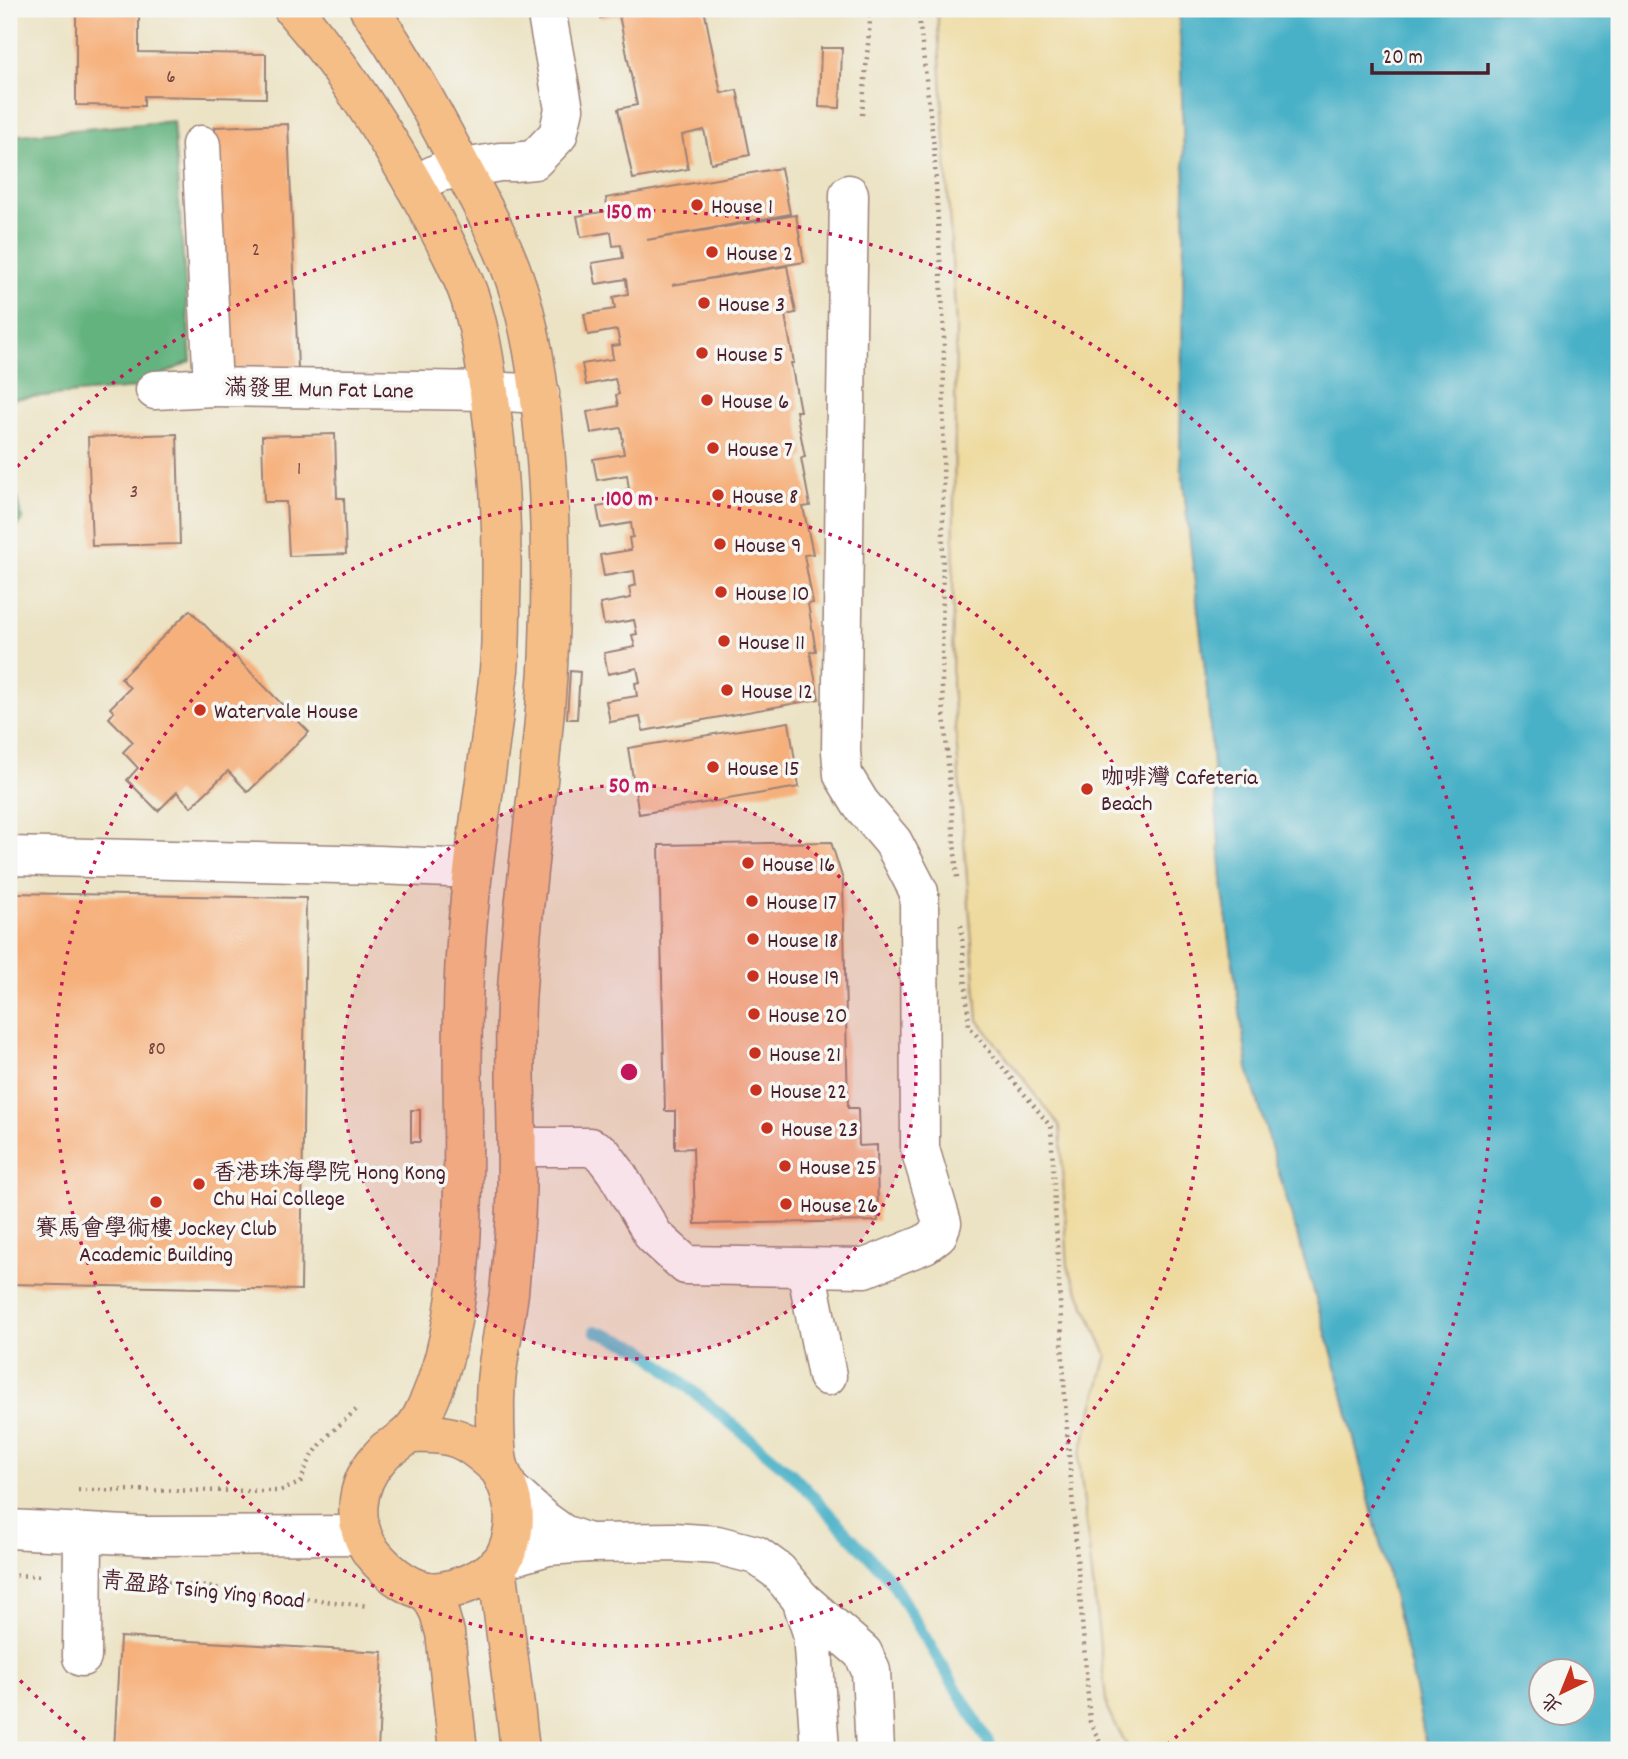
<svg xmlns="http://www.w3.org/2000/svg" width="1628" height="1759" viewBox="0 0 1628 1759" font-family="Dekko,'LXGW WenKai TC',sans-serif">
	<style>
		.forest { fill: #64b37f; stroke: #576955; stroke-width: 2 }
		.sand { fill: #eeda9e; stroke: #9c7c64; stroke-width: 2 }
		.water { fill: #48b1c7; stroke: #496879; stroke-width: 2; fill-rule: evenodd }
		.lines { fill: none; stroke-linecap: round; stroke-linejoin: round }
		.stream { stroke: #48b1c7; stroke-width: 12 }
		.building { fill: #f6b07c }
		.minor-casing { stroke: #9b8178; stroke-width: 41 }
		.major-casing { stroke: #9b8178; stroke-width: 41 }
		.path { stroke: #9b8178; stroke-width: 4.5; stroke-dasharray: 2 5; stroke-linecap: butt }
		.minor { stroke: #fff; stroke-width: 38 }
		.major { stroke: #f6be87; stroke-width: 38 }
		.ring { fill: none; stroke: #c2185b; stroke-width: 3.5; stroke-dasharray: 3.5 7 }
		.poi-dot { fill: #c8321e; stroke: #f6f6f2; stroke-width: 2.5 }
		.labels { text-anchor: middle; stroke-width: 7; stroke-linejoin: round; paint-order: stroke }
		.number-label { font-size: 19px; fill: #75433f }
		.poi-label { font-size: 23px; fill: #4a1f2b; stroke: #f6f6f2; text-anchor: start }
		.street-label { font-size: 23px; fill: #4a1f2b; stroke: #f6f6f2 }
		.centre { fill: #c2185b; stroke: #f6f6f2; stroke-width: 3.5 }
		.ring-label { font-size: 21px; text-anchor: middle; font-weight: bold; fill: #c2185b; stroke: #f6f6f2; stroke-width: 7; stroke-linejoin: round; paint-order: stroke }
	</style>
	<rect width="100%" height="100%" fill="#f6f6f2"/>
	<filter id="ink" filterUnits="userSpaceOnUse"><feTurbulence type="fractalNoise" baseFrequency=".0143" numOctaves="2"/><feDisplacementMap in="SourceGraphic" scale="14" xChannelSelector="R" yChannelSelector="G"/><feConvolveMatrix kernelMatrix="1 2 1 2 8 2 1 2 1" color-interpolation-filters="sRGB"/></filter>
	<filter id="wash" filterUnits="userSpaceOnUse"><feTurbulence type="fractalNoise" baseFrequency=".00686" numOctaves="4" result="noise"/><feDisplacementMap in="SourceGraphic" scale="28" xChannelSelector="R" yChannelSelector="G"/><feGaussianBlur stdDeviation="1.57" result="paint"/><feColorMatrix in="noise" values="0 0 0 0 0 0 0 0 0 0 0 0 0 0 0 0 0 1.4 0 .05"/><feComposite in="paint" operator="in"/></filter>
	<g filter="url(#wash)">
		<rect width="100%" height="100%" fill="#ece3c5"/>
		<!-- forest -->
		<g class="forest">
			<polygon points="173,121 191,361 136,388 9,399 9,136"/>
			<polygon points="9,463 22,519 9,540"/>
		</g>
		<!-- sand -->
		<polygon class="sand" points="937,9 1179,9 1185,186 1180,455 1206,678 1223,892 1248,1068 1337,1370 1411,1668 1427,1750 1129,1750 1107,1709 1079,1459 1107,1355 1068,1268 1060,1126 978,1020 952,685 956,327"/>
		<!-- water -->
		<path class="water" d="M1179,9h440v1741h-192l-16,-82 -74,-298 -89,-302 -25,-176 -17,-214 -26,-223 5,-269zM1540,1672h42v42h-42z"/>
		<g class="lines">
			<!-- stream -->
			<polyline class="stream" points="595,1331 641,1348 793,1475 890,1579 993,1750"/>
		</g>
		<g id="blocks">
			<!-- building -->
			<g class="building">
				<polygon points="76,9 139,9 139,52 266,54 266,98 144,96 144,106 76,105"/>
				<polygon points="598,9 704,9 721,93 737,90 750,155 711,163 704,130 682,135 688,169 633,179 618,109 637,105 619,15 600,18"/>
				<polygon points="821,48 842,48 840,108 819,107"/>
				<polygon points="288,124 298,369 224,372 215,127"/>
				<polygon points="781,168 790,214 647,240 796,215 804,262 672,285 787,266 796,313 785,315 794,363 791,363 800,411 796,411 805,457 801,458 810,506 803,507 813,554 804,555 813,603 808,604 816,651 810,652 819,699 643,731 640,717 610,722 606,701 637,696 635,683 640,682 637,668 608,674 604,653 635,647 632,635 637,634 634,620 604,625 600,604 631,598 629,587 636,585 634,571 604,576 600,555 631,550 629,538 633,537 631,523 601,528 597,507 628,502 626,489 629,489 627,475 597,480 593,459 624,454 622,442 623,441 621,428 591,433 587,412 618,406 616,395 619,394 615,379 586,385 582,364 613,359 611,346 620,345 617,330 588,335 584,314 615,309 613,297 628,294 626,279 596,284 592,263 623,258 621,245 613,246 611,232 581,237 577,216 608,211 606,198"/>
				<polygon points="177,434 180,544 92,546 88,437"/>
				<polygon points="335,434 337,498 344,498 346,554 289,556 286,502 264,502 262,436"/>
				<polygon points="190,610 309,732 248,792 228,771 191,807 177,792 158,811 127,780 138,768 123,752 133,742 109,718 114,712 110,708 130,688 121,678"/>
				<polygon points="570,671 580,672 577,719 567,719"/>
				<polygon points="789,722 799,787 639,814 628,748"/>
				<polygon points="831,842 843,880 848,1108 858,1108 859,1146 877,1145 878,1221 695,1224 693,1148 675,1149 675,1111 665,1111 659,845"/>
				<polygon points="9,893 306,898 301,1290 9,1284"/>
				<rect x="411" y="1110" width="9" height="32"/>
				<polygon points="120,1637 383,1652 378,1750 114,1750"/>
			</g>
		</g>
	</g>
	<g filter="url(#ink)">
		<use href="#blocks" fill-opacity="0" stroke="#9b8178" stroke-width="2"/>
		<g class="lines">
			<!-- minor casing -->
			<g class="minor-casing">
				<g id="minor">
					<polyline points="201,145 213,387 489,391 540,394"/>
					<polyline points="414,185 440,172 500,162 513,162 534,160 558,135 564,109 548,21"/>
					<polyline points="155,390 213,387"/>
					<polyline points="9,856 379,865 473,869"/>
					<polyline points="518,1147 590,1147 602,1153 616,1172 654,1236 686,1265 865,1268 925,1244 938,1234 942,1223 920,1149 919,892 893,842 860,803 843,775 841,751 849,194"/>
					<polyline points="806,1268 827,1376"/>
					<polyline points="510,1490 541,1518 563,1534 588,1543"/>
					<polyline points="9,1529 146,1536 361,1535"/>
					<polyline points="503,1559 548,1546 588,1543 673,1542 717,1545 756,1555 778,1571 801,1599 812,1633 820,1750"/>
					<polyline points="801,1599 863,1653 871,1671 875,1750"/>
					<polyline points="82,1657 83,1534"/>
				</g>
			</g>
			<!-- major casing -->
			<g class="major-casing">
				<g id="major">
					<path d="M293,9c52,60 95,128 133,197 16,30 33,60 44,92 12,38 17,78 22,117 8,62 11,124 9,187 0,22 0,45 -2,68 -10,96 -28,191 -34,287 -7,107 4,216 -7,323 -5,44 -14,92 -34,132 -5,11 -11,19 -20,26 -20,17 -9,1 -26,21 -23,26 -27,65 -6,94 13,16 33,34 55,38 23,3 62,-13 76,-32 3,-5 5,-10 7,-16 5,-16 5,-33 0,-49 -5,-18 -8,-14 -12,-32 -3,-16 -3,-35 -3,-51 -1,-39 9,-79 14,-118 2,-22 4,-45 6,-68 5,-73 -2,-147 1,-221 6,-108 24,-214 31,-322 2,-22 2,-45 3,-68 1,-64 0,-123 -7,-187 -5,-50 -12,-102 -29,-150 -13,-37 -32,-72 -51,-107 -29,-55 -58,-111 -94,-161"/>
					<path d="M411,1434c43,-2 56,5 87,34"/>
					<polyline points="497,1566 516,1714 520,1750"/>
					<polyline points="428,1591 439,1612 445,1633 458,1750"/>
				</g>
			</g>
			<!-- path -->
			<g class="path">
				<polyline points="918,9 934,148 944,332 942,688 957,878"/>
				<polyline points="862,115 871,9"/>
				<polyline points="961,925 969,1026 1051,1127 1066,1418 1090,1722 1104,1750"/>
				<path d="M78,1490l202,1 20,-8c3,-7 5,-15 9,-21 11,-21 30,-37 47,-52"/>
				<polyline points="9,1575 44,1576"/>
				<polyline points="119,1579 147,1580 368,1606"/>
			</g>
			<!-- minor -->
			<use href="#minor" class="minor"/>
			<!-- major -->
			<use href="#major" class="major"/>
		</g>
	</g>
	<!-- distance rings -->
	<circle cx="629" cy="1072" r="287" fill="#c2185b" fill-opacity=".12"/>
	<g class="ring">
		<circle cx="629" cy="1072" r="287"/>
		<circle cx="629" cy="1072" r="574"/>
		<path d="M93 1746A861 861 0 0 1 10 1670M10 474A861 861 0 1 1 1165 1746"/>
	</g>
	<!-- markers -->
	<g class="poi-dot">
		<circle cx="697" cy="205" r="7"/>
		<circle cx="712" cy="252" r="7"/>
		<circle cx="704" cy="303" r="7"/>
		<circle cx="702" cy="353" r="7"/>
		<circle cx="707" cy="400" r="7"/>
		<circle cx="713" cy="448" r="7"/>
		<circle cx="718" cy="495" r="7"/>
		<circle cx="720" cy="544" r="7"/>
		<circle cx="721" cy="592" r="7"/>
		<circle cx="724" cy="641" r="7"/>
		<circle cx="727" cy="690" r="7"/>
		<circle cx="200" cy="710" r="7"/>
		<circle cx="713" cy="767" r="7"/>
		<circle cx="1087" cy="789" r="7"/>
		<circle cx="748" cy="863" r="7"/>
		<circle cx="752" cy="901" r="7"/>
		<circle cx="753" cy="939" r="7"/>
		<circle cx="753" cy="976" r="7"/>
		<circle cx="754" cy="1014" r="7"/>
		<circle cx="755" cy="1053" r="7"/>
		<circle cx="756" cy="1090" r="7"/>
		<circle cx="767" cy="1128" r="7"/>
		<circle cx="785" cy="1166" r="7"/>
		<circle cx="199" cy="1184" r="7"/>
		<circle cx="156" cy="1202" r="7"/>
		<circle cx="786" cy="1204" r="7"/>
	</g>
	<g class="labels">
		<!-- number labels -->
		<g class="number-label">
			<text x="171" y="82">6</text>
			<text x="256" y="255">2</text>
			<text x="299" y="474">1</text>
			<text x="134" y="497">3</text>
			<text x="157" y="1054">80</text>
		</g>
		<!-- poi labels -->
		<g class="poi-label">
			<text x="711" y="213">House 1</text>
			<text x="726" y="260">House 2</text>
			<text x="718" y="311">House 3</text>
			<text x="716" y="361">House 5</text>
			<text x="721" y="408">House 6</text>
			<text x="727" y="456">House 7</text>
			<text x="732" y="503">House 8</text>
			<text x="734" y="552">House 9</text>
			<text x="735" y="600">House 10</text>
			<text x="738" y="649">House 11</text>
			<text x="741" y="698">House 12</text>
			<text x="214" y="718">Watervale House</text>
			<text x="727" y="775">House 15</text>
			<text x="1101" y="784">咖啡灣 Cafeteria<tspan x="1101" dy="26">Beach</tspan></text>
			<text x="762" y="871">House 16</text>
			<text x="766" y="909">House 17</text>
			<text x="767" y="947">House 18</text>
			<text x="767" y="984">House 19</text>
			<text x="768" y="1022">House 20</text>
			<text x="769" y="1061">House 21</text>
			<text x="770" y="1098">House 22</text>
			<text x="781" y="1136">House 23</text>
			<text x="799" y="1174">House 25</text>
			<text x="213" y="1179">香港珠海學院 Hong Kong<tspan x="213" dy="26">Chu Hai College</tspan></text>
			<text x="800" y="1212">House 26</text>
			<text x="156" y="1235" text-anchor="middle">賽馬會學術樓 Jockey Club<tspan x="156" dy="26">Academic Building</tspan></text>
		</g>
		<!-- street labels -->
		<g class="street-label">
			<text transform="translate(319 388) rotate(1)" y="8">滿發里 Mun Fat Lane</text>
			<text transform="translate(203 1589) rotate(6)" y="8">青盈路 Tsing Ying Road</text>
		</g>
	</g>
	<circle cx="629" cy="1072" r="10" class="centre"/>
	<g class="ring-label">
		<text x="629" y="218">150 m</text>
		<text x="629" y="505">100 m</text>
		<text x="629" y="792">50 m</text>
	</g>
	<!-- margin -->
	<rect width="1628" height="1759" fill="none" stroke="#f6f6f2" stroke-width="35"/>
	<!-- north arrow -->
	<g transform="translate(1562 1692) rotate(223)"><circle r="33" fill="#f6f6f2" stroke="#b1a0a2" stroke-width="2"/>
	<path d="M0-5L12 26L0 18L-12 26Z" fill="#c8321e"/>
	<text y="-10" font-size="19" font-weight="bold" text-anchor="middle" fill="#4a1f2b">北</text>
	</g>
	<!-- scale -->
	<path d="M1372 63v10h116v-10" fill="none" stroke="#4a1f2b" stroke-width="3.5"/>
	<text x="1383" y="63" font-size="21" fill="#4a1f2b" stroke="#f6f6f2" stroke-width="5" paint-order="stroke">20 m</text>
</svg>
